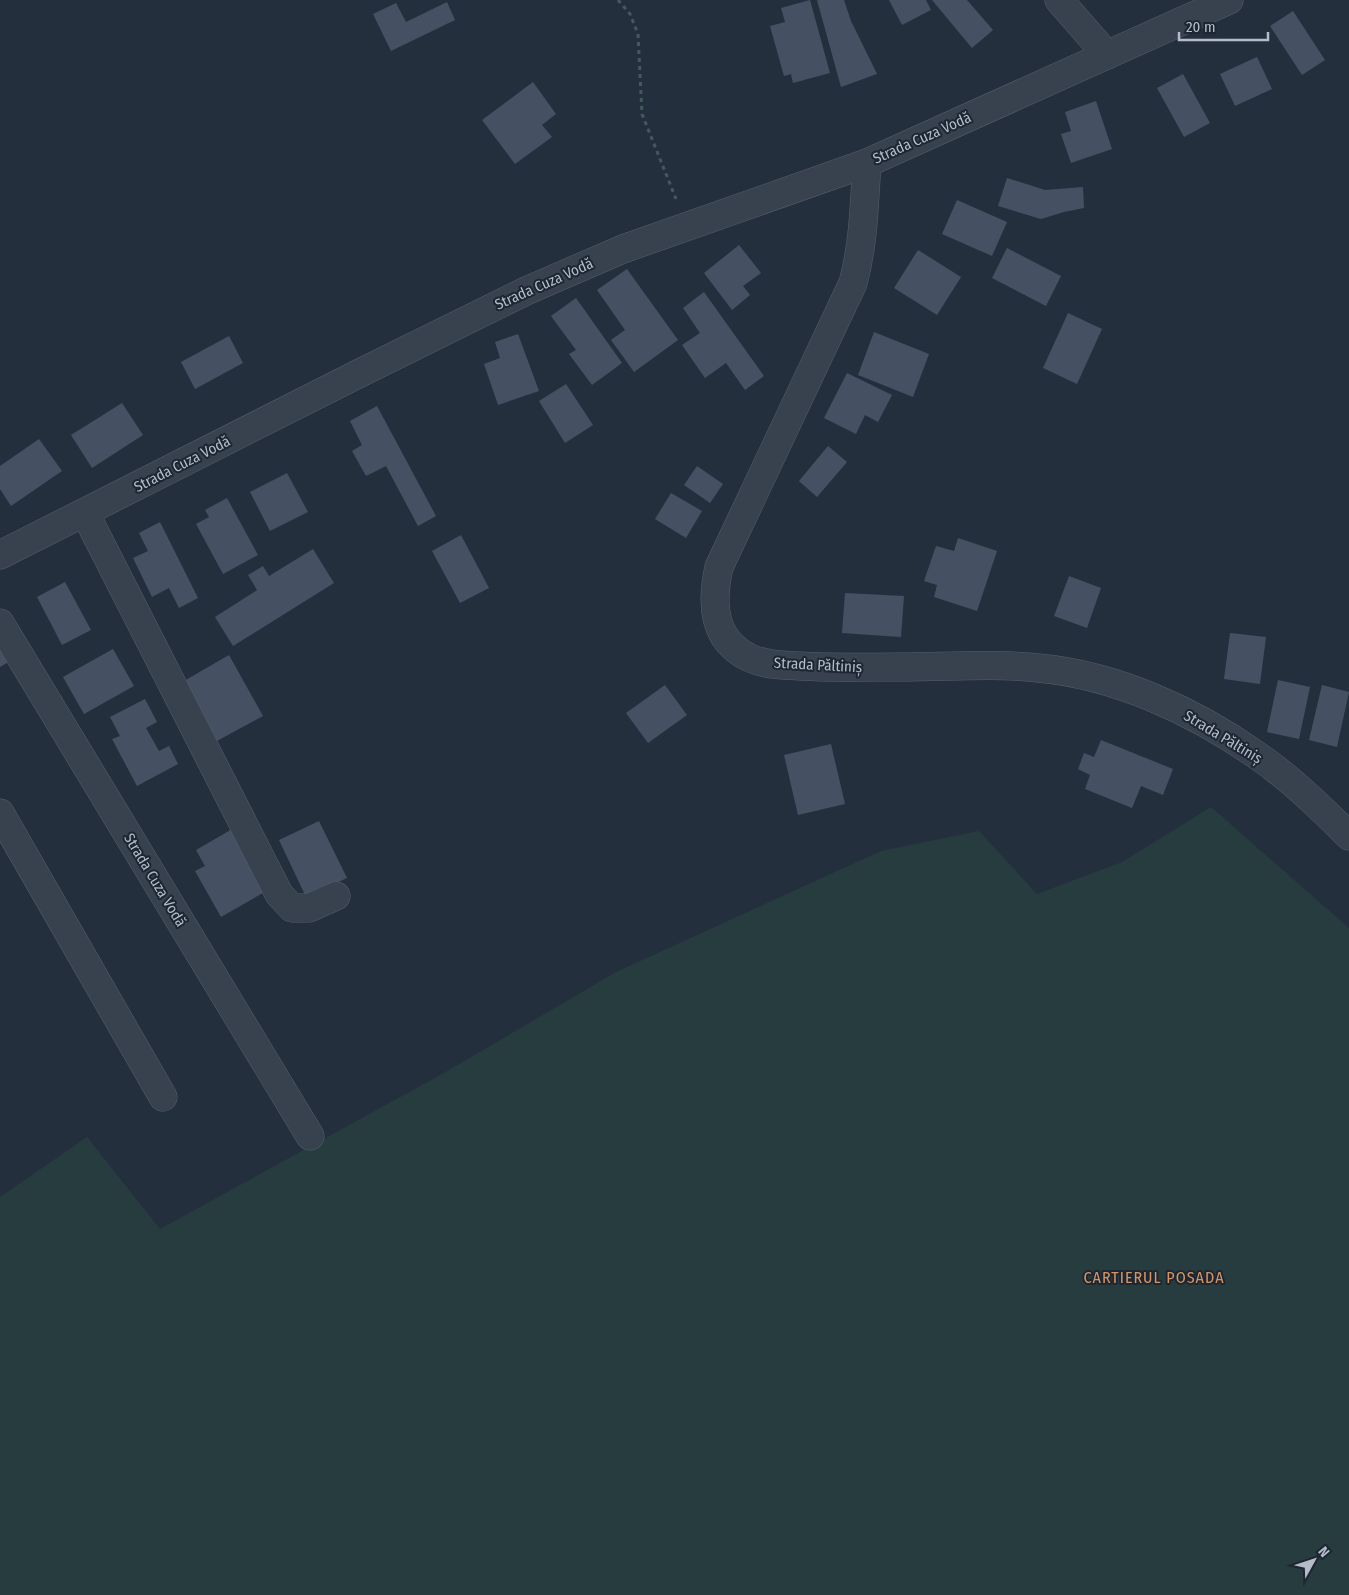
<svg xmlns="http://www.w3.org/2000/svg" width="1349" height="1595" viewBox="0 0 1349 1595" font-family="'Fira Sans Condensed',sans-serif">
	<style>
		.green { fill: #263c3f }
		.building { fill: #455162 }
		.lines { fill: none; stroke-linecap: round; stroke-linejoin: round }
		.minor-casing { stroke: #565f6c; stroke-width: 29 }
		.path { stroke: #44595c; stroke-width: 3; stroke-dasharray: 4 4; stroke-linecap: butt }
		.minor { stroke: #38414e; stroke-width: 28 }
		.labels { text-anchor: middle; stroke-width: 4; stroke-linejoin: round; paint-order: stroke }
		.street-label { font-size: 15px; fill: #b4bcc9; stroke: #1d2633 }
		.neighbourhood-label { font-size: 16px; letter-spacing: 1px; fill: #d59563; stroke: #1d2633 }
	</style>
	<rect width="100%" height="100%" fill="#242f3e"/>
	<!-- green -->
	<polygon class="green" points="1211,807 1349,928 1349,1595 0,1595 0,1197 87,1137 160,1229 444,1073 616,972 881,851 979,831 1037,894 1122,862"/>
	<!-- building -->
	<g class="building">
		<polygon points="810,0 830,73 793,83 791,74 784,76 770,26 785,22 781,8"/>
		<polygon points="817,0 844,0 851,21 877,74 841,87"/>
		<polygon points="889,0 926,0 931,10 902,25"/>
		<polygon points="932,0 967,0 993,30 972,48"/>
		<polygon points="447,2 455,20 391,51 373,14 396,3 406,22"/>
		<polygon points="1293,11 1325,60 1302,75 1270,26"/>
		<polygon points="1257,57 1272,89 1235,106 1220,74"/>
		<polygon points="1183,74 1210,123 1184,137 1157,88"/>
		<polygon points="533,82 556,114 542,125 552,137 515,164 482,120"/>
		<polygon points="1096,101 1112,149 1071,163 1061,134 1071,131 1065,112"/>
		<polygon points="1007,178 1045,190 1083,187 1084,208 1064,212 1041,219 998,206"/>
		<polygon points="957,200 1007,222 992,256 942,234"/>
		<polygon points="739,245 761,273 743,286 750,295 732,310 704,273"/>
		<polygon points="1007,248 1061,276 1046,306 992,278"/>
		<polygon points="918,250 961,277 937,315 894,288"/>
		<polygon points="627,269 678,340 634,372 611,340 625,330 597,290"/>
		<polygon points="704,292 764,376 745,390 726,363 705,378 682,345 700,333 683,308"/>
		<polygon points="576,298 622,363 592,385 569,354 576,350 551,316"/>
		<polygon points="1068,313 1102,329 1077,384 1043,368"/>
		<polygon points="874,332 929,354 913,397 858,375"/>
		<polygon points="518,334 539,391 498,405 484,364 500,358 495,342"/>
		<polygon points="229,336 243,363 195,389 181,362"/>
		<polygon points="847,373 892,395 878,422 865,415 856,434 824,418"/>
		<polygon points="566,384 593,425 565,443 539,401"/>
		<polygon points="122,403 143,435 92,468 71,435"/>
		<polygon points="377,406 436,516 418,526 386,466 366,476 352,451 362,445 350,421"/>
		<polygon points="39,439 62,471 11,506 0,489 0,466"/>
		<polygon points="828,446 847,462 817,497 799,481"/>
		<polygon points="697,466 723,484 710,503 684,485"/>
		<polygon points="287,473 308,512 270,531 250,492"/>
		<polygon points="671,493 702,511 686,538 655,519"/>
		<polygon points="227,498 258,555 223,574 196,524 209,517 205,510"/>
		<polygon points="160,522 198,598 179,608 169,588 152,597 133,558 148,551 139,533"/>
		<polygon points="461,535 489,588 460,603 432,551"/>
		<polygon points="958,538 997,551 977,611 934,597 937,585 924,581 936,546 954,551"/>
		<polygon points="313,549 334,583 233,646 215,617 257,590 248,575 263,566 269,576"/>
		<polygon points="1069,576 1101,588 1087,628 1054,616"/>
		<polygon points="65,582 91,630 62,645 37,597"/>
		<polygon points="845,593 904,596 901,637 842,633"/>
		<polygon points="1230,633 1266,637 1260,684 1224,679"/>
		<polygon points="0,645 10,661 0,667"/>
		<polygon points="113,649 134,686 84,714 63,677"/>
		<polygon points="229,655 263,716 217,741 184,681"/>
		<polygon points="1278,680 1310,687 1299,739 1267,732"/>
		<polygon points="665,685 687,715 648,743 626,713"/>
		<polygon points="1322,685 1349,692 1337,747 1309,740"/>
		<polygon points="145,699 157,722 146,728 159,751 169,746 178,764 137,786 112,739 120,736 110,717"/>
		<polygon points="1101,740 1173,769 1163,795 1141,786 1132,808 1085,789 1090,775 1078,769 1084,753 1094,757"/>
		<polygon points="831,744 845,804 798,815 784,755"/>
		<polygon points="319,821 347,878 306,897 279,840"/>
		<polygon points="234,828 268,890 221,917 195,871 205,866 196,850"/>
	</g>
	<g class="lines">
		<!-- minor casing -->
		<g class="minor-casing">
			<g id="minor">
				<polyline points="1059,0 1107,55"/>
				<path d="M867,163c-3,42 -3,79 -14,120l-134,284c-8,36 -7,73 31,91 15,7 33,7 49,8 34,2 68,1 102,1 45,0 92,-4 137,1 78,7 156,43 220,88 33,23 62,51 91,80"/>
				<polyline points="85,513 279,894 292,908 309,908 336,896"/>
				<polyline points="0,555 364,371 526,291 623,249 867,163 1229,0"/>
				<polyline points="0,623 310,1136"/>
				<polyline points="0,813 163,1097"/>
			</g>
		</g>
		<!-- path -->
		<polyline class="path" points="618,0 630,14 638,34 642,114 676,199"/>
		<!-- minor -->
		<use href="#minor" class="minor"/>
	</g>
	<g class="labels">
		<!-- street labels -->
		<g class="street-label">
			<text transform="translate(922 138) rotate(-24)" y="5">Strada Cuza Vodă</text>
			<text transform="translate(544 284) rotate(-24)" y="5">Strada Cuza Vodă</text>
			<text transform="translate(182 464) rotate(-27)" y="5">Strada Cuza Vodă</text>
			<text transform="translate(818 665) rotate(3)" y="5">Strada Păltiniș</text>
			<text transform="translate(1223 737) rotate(31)" y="5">Strada Păltiniș</text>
			<text transform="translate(155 880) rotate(59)" y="5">Strada Cuza Vodă</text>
		</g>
		<!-- neighbourhood labels -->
		<g class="neighbourhood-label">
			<text x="1154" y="1283">CARTIERUL POSADA</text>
		</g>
	</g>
	<!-- north arrow -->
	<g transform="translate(1314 1560) rotate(50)" stroke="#1d2633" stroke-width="4" paint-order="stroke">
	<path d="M0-4L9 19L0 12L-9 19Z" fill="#b4bcc9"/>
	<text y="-8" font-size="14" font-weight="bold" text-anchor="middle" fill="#b4bcc9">N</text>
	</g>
	<!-- scale -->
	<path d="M1179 32v8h89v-8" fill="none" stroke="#b4bcc9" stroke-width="2.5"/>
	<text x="1186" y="32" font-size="15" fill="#b4bcc9" stroke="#1d2633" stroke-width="4" paint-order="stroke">20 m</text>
</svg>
